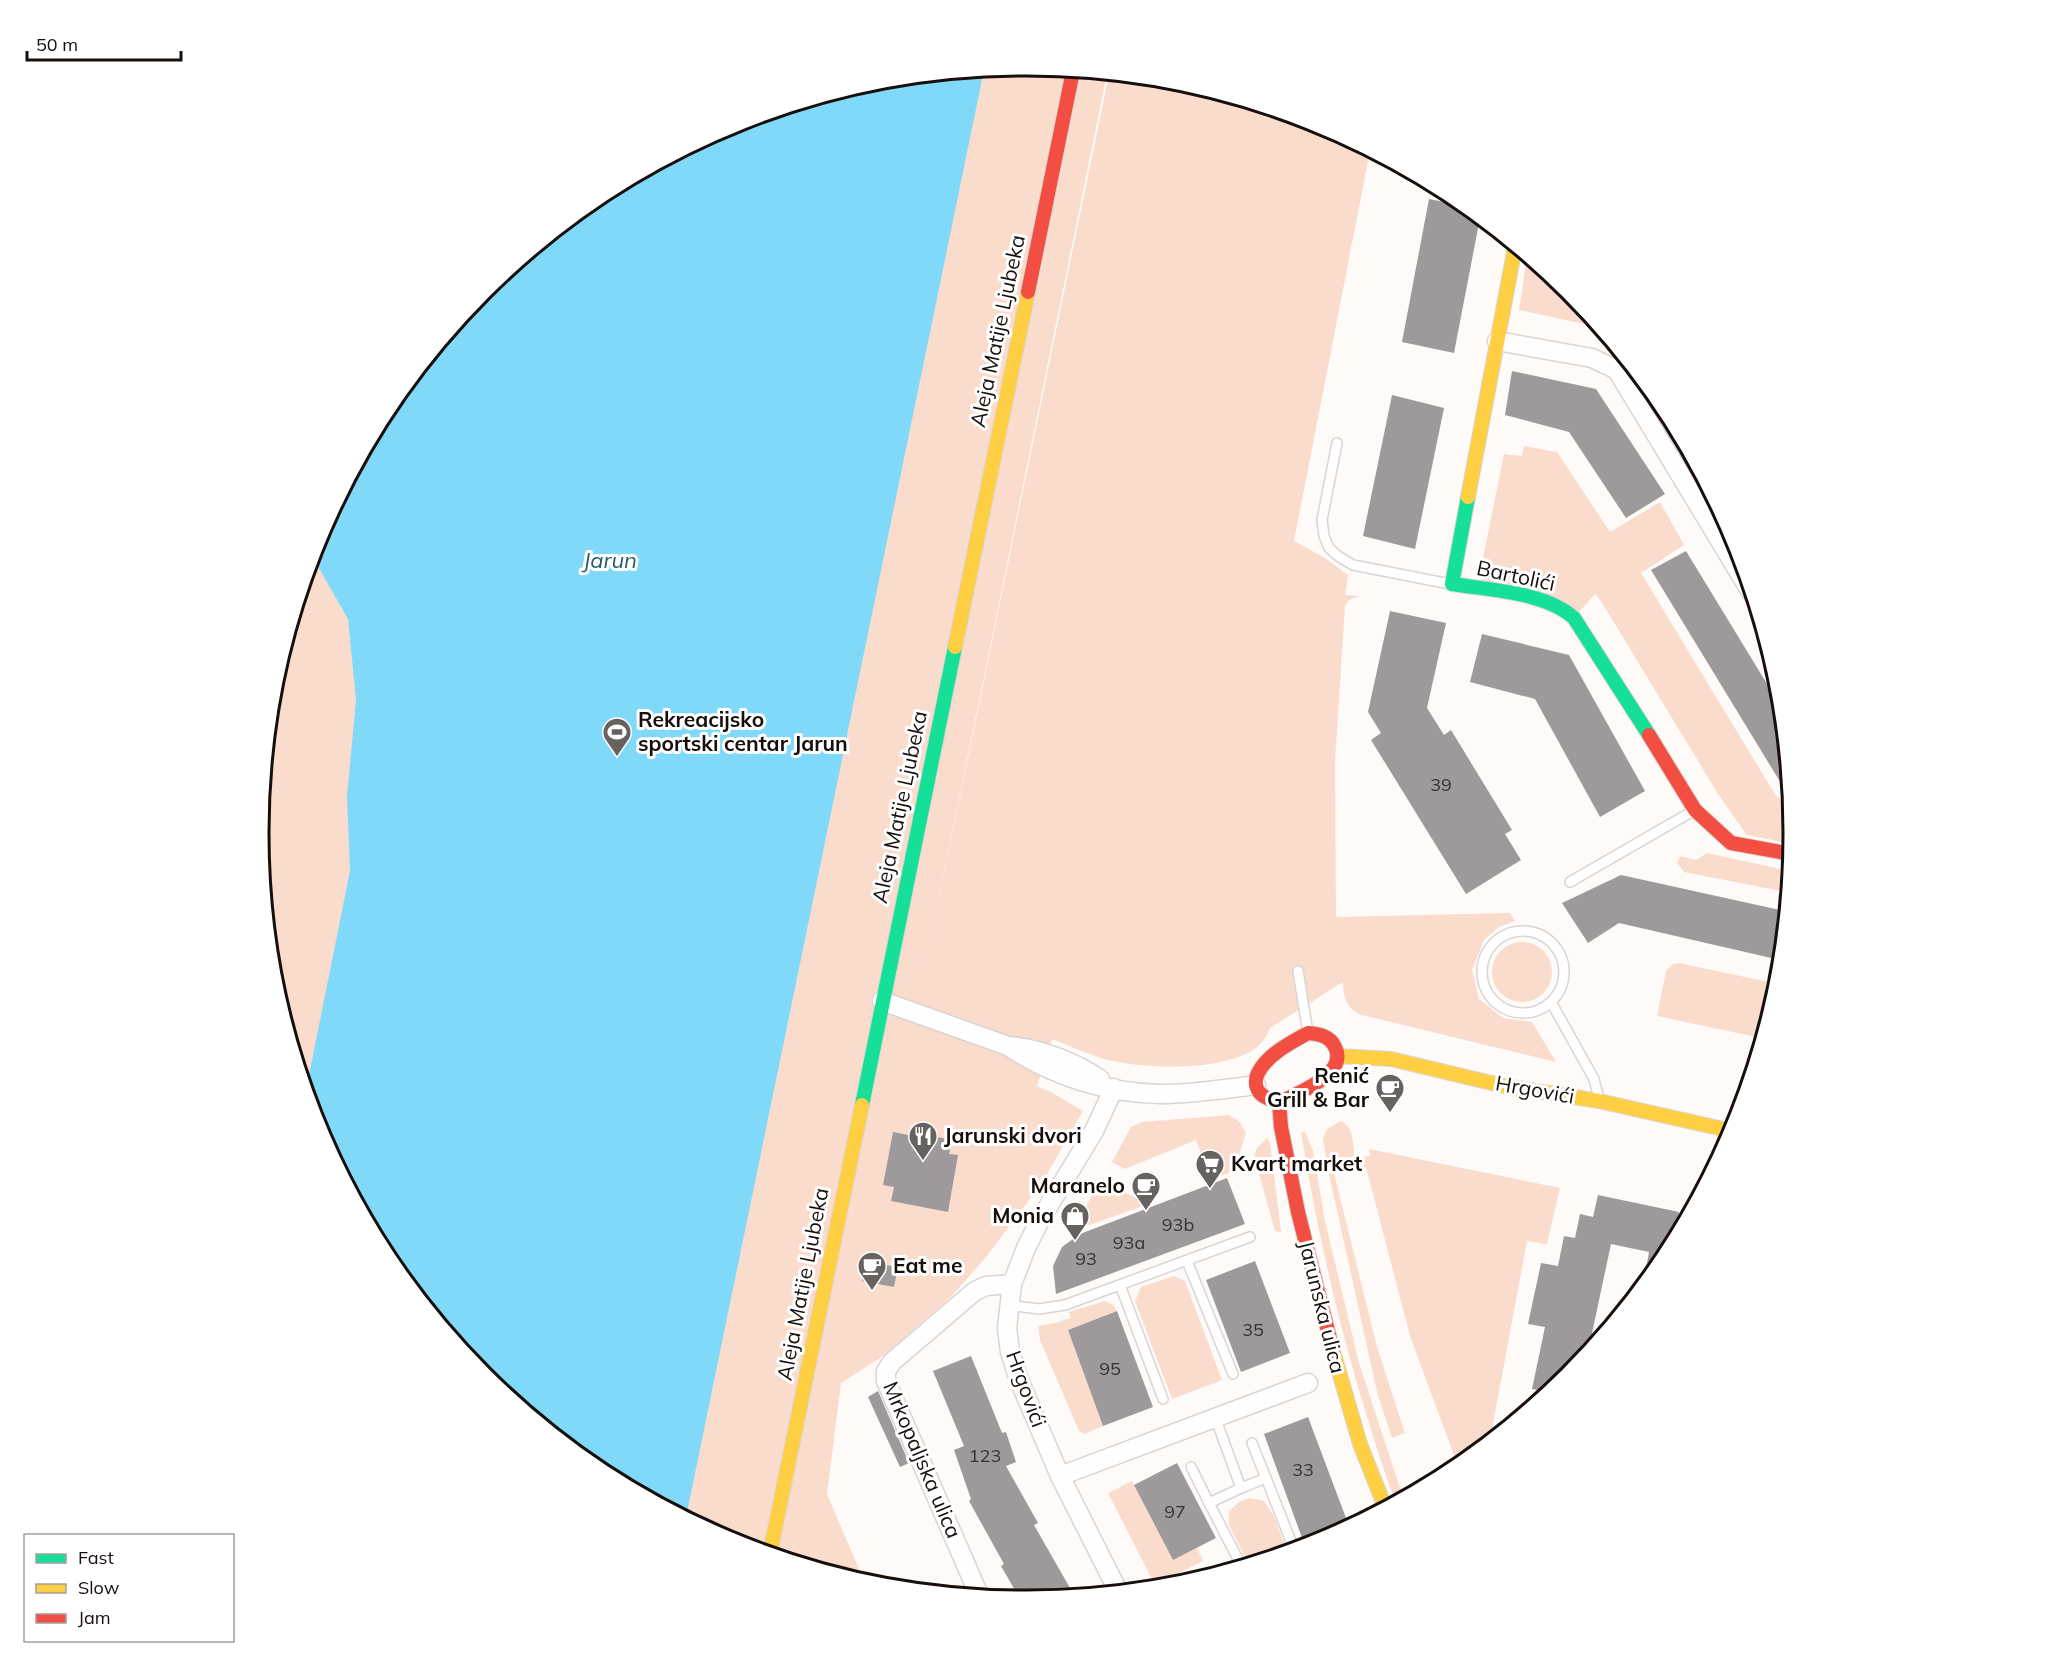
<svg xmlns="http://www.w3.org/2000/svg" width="2052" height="1666" viewBox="0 0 2052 1666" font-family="Mulish,sans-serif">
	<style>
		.green { fill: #fadccd }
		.water { fill: #80d9f9 }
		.building { fill: #9e9a9c }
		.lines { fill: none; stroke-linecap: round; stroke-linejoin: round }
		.lane-casing { stroke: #dad5d2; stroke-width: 12 }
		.street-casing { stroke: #dad5d2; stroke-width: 21 }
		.fast-casing { stroke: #dad5d2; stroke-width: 16 }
		.slow-casing { stroke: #dad5d2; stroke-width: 16 }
		.jam-casing { stroke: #dad5d2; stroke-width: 16 }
		.lane { stroke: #fffefe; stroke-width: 9 }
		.street { stroke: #fffefe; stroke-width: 18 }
		.fast { stroke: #16e098; stroke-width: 14 }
		.slow { stroke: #ffcf43; stroke-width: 14 }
		.jam { stroke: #f24e42; stroke-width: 14 }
		.labels { text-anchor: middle; stroke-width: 6; stroke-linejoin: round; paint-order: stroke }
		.number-label { font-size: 18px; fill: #383230 }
		.street-label { font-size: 21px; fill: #160f0c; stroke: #fff }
		.poi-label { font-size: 21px; font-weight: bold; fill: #160f0c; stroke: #fff; text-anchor: start }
		.water-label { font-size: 22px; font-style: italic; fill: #295c6f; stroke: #fff }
		.rim { fill: none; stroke: #160f0c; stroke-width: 3 }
	</style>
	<rect width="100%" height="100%" fill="#fdfaf8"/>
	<!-- green -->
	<g class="green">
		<path d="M1026,66l81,8 -182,892 184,-892 67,7 144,44 50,26 -76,390 31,17 23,17 -3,20 15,1 -11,4 -4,6 -10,155 1,156 174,-4 5,8 -16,6 -15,13 -12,30 7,29 24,19 29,4 24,40 -194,-47c-15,-6 -19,-18 -19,-33l-73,46c-3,7 -7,14 -13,19 -32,25 -111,22 -149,13 -19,-5 -38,-14 -56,-21l-15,47 14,6 32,19 -41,72 -56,74 -35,40 -68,59 -42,27 -14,111 37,87 -132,-40 -132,-70 -117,-96 -95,-116 -71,-133 -43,-144 -15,-149 15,-150 44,-144 70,-132 96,-117 116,-95 277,-114z"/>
		<polygon points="1527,257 1569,291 1598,327 1519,310"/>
		<polygon points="1524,446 1557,452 1610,532 1660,502 1684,545 1641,573 1776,796 1790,805 1792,844 1747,835 1718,794 1601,601 1595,594 1579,612 1479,578 1504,454 1522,456"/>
		<polygon points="1707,853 1789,871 1787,892 1684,872 1677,863 1680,856 1696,860"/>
		<circle cx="1522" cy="972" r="30"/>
		<polygon points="1679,963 1778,984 1761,1038 1657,1016 1666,971 1673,964"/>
		<polygon points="1229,1115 1239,1121 1246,1133 1240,1152 1240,1169 1204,1182 1201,1173 1207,1170 1196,1140 1125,1169 1112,1162 1131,1127 1142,1122"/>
		<path d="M1341,1121c13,6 12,24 14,37l15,-2 -1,-7 191,39 -13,56 -20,-3 -35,188 9,2 -43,35 -48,-130 -44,-169 -32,6 43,174 28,86 -13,5 -15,-46 -48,-218 -6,-35 4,-10z"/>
		<path d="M1301,1132h4l8,19 12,70 34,142 44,134 -8,4c-43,-120 -74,-244 -94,-369z"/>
		<polygon points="1267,1138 1270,1143 1281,1232 1275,1231 1254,1156 1257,1148"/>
		<polygon points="1101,1179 1143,1202 1140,1207 1081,1228 1074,1228"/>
		<polygon points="1174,1276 1185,1281 1222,1380 1172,1399 1135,1301 1141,1287"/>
		<polygon points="1105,1301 1113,1305 1117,1311 1068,1330 1103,1426 1085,1434 1079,1431 1040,1340 1038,1326 1055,1323 1071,1318 1069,1312"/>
		<polygon points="1132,1481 1173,1560 1197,1548 1203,1561 1155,1585 1108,1493"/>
		<polygon points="1250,1498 1264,1501 1274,1516 1287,1551 1248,1563 1229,1525 1229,1511 1239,1502"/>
	</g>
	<!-- water -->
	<polygon class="water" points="984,70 686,1517 600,1471 483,1375 388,1259 317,1126 306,1090 350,871 347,796 356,700 348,619 312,556 318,539 388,407 484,290 600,195 733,124 877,81"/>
	<!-- building -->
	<g class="building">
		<polygon points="1429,199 1465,206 1480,218 1454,353 1402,342"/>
		<polygon points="1512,371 1596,389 1665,494 1626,518 1569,432 1505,415"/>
		<polygon points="1392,395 1444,408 1415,549 1363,536"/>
		<polygon points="1686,551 1781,707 1790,798 1651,570"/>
		<polygon points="1390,611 1446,623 1427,708 1444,735 1451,730 1512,830 1505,834 1521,860 1466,894 1371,740 1381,733 1368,712"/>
		<polygon points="1482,634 1569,655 1645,791 1600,817 1535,699 1470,682"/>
		<polygon points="1621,875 1785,911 1780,960 1619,923 1588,943 1562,903"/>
		<polygon points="893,1132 918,1137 918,1133 952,1140 949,1154 958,1155 948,1212 891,1201 894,1187 883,1185"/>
		<polygon points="1227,1178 1245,1224 1056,1294 1053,1266 1062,1247 1080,1234"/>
		<polygon points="1598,1195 1679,1212 1675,1231 1679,1231 1664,1259 1643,1285 1649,1252 1611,1244 1588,1352 1568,1376 1548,1392 1532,1389 1545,1327 1528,1324 1541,1263 1558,1266 1564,1236 1575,1238 1580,1214 1593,1217"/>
		<polygon points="1255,1261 1290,1353 1241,1372 1206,1280"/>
		<polygon points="866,1262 898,1267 894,1287 862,1281"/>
		<polygon points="1117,1311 1153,1407 1103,1426 1068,1330"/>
		<polygon points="971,1356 1002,1433 1006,1432 1016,1462 1006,1466 1038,1523 1034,1525 1070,1588 1054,1597 1020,1599 1001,1566 1004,1564 969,1501 971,1499 954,1450 964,1446 933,1371"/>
		<polygon points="878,1391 909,1463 900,1467 868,1397"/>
		<polygon points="1308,1417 1349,1526 1319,1542 1305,1546 1264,1434"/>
		<polygon points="1177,1463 1216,1538 1173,1560 1134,1485"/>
	</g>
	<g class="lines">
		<!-- lane casing -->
		<g class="lane-casing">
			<g id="lane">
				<polyline points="1337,443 1322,520 1324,536 1329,548 1338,556 1353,565 1450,584"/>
				<polyline points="1699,509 1713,500"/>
				<polyline points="1570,882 1693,811"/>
				<circle cx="1523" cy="972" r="41"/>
				<polyline points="1298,971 1308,1033"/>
				<polyline points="1551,1002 1594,1079 1599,1099"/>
				<polyline points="1187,1261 1233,1374"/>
				<polyline points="1120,1285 1163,1399"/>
				<polyline points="1008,1305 1039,1309 1065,1305 1250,1237"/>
				<polyline points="1191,1467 1209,1503 1241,1488 1215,1417"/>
				<polyline points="1266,1478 1294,1549"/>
				<polyline points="1241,1488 1266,1478 1252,1443"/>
				<polyline points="1209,1503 1241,1565"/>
			</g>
		</g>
		<!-- street casing -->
		<g class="street-casing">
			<g id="street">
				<polyline points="1497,341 1592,358 1617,370 1751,592"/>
				<path d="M882,1001l126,45c33,3 64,15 92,33"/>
				<path d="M1008,1046c44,30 99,47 152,48 32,0 64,-5 96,-9"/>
				<polyline points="1114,1088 1094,1131 1040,1220 1026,1248 1012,1284 1007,1328 1010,1352 1019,1380 1060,1476 1118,1591"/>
				<polyline points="1060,1476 1308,1383"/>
				<polyline points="979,1595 886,1381 886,1371 892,1362 975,1291 986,1286 1012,1284"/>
			</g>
		</g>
		<!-- fast casing -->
		<g class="fast-casing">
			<g id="fast">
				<path d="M1468,497l-16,87c38,6 93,8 122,34l75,117"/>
				<polyline points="862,1105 955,647"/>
			</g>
		</g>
		<!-- slow casing -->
		<g class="slow-casing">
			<g id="slow">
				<polyline points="1468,497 1515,247"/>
				<polyline points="955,647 1028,292"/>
				<polyline points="1337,1056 1391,1059 1504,1086 1599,1101 1732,1131"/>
				<polyline points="1333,1351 1360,1444 1385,1507"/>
				<polyline points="770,1553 862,1105"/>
			</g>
		</g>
		<!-- jam casing -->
		<g class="jam-casing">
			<g id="jam">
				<polyline points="1028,292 1073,71"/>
				<polyline points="1649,735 1695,810 1731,843 1791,854"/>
				<path d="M1308,1033c11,1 22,3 27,14 13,24 -28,42 -44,50 -17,10 -43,-3 -33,-24 10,-19 32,-30 50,-40z"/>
				<polyline points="1279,1102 1281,1127 1298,1212 1333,1351"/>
			</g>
		</g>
		<!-- lane -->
		<use href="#lane" class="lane"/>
		<!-- street -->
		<use href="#street" class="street"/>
		<!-- fast -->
		<use href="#fast" class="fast"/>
		<!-- slow -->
		<use href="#slow" class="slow"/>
		<!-- jam -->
		<use href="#jam" class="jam"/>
	</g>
	<!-- icons -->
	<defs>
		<g id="stadium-pin" transform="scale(1.5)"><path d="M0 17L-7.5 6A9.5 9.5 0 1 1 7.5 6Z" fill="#67615f" stroke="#fff"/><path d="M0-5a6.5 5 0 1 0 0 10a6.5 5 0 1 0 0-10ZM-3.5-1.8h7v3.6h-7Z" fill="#fff"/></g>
		<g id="cafe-pin" transform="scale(1.5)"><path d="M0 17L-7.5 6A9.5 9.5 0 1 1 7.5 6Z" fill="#67615f" stroke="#fff"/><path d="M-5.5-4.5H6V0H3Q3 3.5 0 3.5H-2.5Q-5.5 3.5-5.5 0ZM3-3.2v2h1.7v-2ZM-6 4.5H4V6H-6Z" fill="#fff"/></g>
		<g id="restaurant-pin" transform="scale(1.5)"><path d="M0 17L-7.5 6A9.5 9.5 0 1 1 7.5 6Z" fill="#67615f" stroke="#fff"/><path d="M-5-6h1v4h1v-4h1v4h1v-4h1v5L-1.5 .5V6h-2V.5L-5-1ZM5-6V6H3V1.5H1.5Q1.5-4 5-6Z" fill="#fff"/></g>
		<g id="supermarket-pin" transform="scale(1.5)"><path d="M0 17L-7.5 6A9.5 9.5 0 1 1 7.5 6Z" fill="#67615f" stroke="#fff"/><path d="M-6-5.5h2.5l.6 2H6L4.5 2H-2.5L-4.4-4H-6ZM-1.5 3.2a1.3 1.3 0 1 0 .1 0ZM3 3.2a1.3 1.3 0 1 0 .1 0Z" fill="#fff"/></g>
		<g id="shop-pin" transform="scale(1.5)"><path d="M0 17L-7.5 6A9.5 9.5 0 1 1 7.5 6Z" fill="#67615f" stroke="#fff"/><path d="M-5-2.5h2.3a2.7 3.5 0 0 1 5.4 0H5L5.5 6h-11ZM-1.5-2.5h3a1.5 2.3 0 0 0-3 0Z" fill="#fff"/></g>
	</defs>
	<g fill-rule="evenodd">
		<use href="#stadium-pin" x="617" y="732"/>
		<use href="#cafe-pin" x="1390" y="1088"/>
		<use href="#restaurant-pin" x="923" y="1136"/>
		<use href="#supermarket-pin" x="1210" y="1164"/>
		<use href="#cafe-pin" x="1146" y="1186"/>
		<use href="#shop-pin" x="1075" y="1216"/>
		<use href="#cafe-pin" x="872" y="1266"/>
	</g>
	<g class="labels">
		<!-- number labels -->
		<g class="number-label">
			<text x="1441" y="791">39</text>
			<text x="1178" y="1231">93b</text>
			<text x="1129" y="1249">93a</text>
			<text x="1086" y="1265">93</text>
			<text x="1253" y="1336">35</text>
			<text x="1110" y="1375">95</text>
			<text x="985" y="1462">123</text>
			<text x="1303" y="1476">33</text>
			<text x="1175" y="1518">97</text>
		</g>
		<!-- street labels -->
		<g class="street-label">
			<text transform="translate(998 331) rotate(-78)" y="7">Aleja Matije Ljubeka</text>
			<text transform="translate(1516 576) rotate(12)" y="7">Bartolići</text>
			<text transform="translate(900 807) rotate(-78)" y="7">Aleja Matije Ljubeka</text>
			<text transform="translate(1535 1090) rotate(10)" y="7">Hrgovići</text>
			<text transform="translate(803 1284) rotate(-79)" y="7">Aleja Matije Ljubeka</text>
			<text transform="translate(1322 1307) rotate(76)" y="7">Jarunska ulica</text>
			<text transform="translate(1026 1389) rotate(70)" y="7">Hrgovići</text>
			<text transform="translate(922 1460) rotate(67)" y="7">Mrkopaljska ulica</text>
		</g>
		<!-- poi labels -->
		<g class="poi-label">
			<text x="638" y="727">Rekreacijsko<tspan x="638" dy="24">sportski centar Jarun</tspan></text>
			<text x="1369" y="1083" text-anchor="end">Renić<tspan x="1369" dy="24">Grill &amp; Bar</tspan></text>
			<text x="944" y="1143">Jarunski dvori</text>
			<text x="1231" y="1171">Kvart market</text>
			<text x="1125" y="1193" text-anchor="end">Maranelo</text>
			<text x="1054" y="1223" text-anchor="end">Monia</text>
			<text x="893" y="1273">Eat me</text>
		</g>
		<!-- water labels -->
		<g class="water-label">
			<text x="610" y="568">Jarun</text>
		</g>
	</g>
	<!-- crop -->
	<path d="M0 0H2052V1666H0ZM1025 76H1027A756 756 0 0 1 1783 832V834A756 756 0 0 1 1027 1590H1025A756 756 0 0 1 269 834V832A756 756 0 0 1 1025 76Z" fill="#fff" fill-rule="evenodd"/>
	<path class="rim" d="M1025 76H1027A756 756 0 0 1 1783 832V834A756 756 0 0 1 1027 1590H1025A756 756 0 0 1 269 834V832A756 756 0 0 1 1025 76Z"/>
	<!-- legend -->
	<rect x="24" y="1534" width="210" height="108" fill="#ffffff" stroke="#a29f9e" stroke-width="1.5"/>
	<rect x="36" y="1554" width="30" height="9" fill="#16e098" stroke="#a29f9e" stroke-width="1.5"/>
	<text x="78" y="1564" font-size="18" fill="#160f0c">Fast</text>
	<rect x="36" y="1584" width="30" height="9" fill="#ffcf43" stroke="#a29f9e" stroke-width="1.5"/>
	<text x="78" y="1594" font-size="18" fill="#160f0c">Slow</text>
	<rect x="36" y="1614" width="30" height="9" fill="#f24e42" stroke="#a29f9e" stroke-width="1.5"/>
	<text x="78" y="1624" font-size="18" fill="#160f0c">Jam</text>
	<!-- scale -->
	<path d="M27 51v9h154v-9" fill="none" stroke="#160f0c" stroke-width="3"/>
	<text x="36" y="51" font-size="18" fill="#160f0c" stroke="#ffffff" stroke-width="4.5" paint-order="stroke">50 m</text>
</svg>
